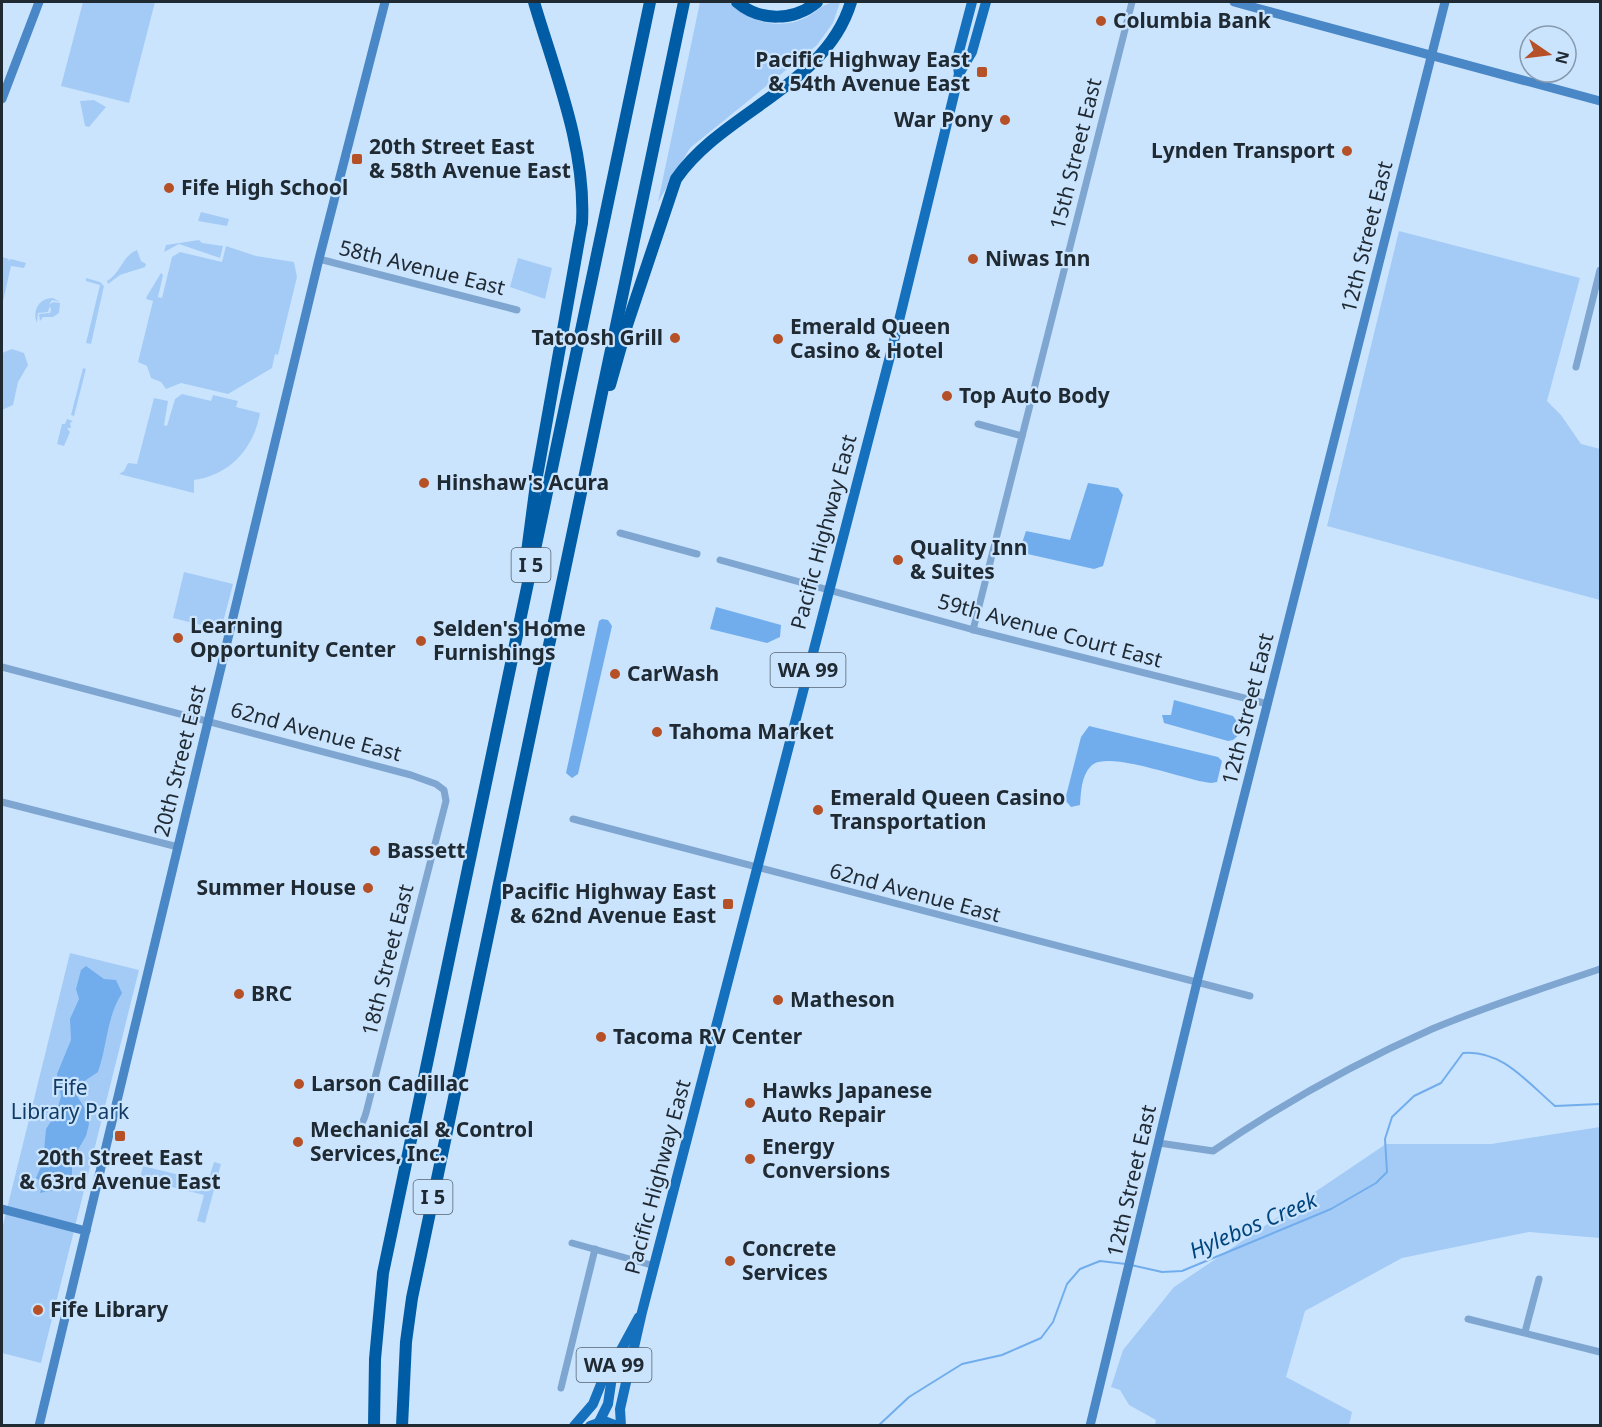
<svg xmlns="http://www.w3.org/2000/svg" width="1602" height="1427" viewBox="0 0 1602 1427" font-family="'Noto Sans',sans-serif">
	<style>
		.green { fill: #a4cbf6 }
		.water { fill: #71adec }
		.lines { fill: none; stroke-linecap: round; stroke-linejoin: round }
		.stream { stroke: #71adec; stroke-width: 2 }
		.street { stroke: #7ea6d1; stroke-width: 7 }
		.secondary { stroke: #4987c6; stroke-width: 9 }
		.primary { stroke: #1570be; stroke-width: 10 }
		.highway { stroke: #005ca4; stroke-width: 12 }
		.poi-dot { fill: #b65027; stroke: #cbe4fe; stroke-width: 2 }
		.labels { text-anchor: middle; stroke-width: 4.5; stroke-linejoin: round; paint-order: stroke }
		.shield { fill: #cbe4fe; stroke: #536270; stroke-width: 1.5 }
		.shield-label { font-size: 20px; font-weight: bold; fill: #202a33 }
		.poi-label { font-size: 21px; font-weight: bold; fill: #202a33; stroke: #cbe4fe; text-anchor: start }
		.street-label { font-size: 21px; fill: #202a33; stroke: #cbe4fe }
		.park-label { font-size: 21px; fill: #113b64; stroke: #cbe4fe }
		.water-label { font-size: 22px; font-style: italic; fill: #00457d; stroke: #cbe4fe }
	</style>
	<rect width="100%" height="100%" fill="#cbe4fe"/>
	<!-- green -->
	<g class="green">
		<polygon points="83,2 155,2 129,103 61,86"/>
		<path d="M700,2h29c20,20 51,29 78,15 14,-8 16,-15 33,-15l-7,21 -16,22 -127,103 -32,54z"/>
		<polygon points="94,100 106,107 89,127 85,126 80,101"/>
		<polygon points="201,212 229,219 227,226 198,221"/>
		<polygon points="1399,231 1580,278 1547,401 1561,415 1581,444 1600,449 1600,600 1327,526"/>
		<polygon points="199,240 202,243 223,246 220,258 179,244 164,252 166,245"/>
		<polygon points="226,246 256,256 294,262 297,277 278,355 275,354 272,368 228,394 181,383 166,389 161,382 151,378 147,366 138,362 153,301 146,299 147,296 161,273 163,275 158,297 162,298 172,257 180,252 222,262"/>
		<path d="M137,250l4,11 5,3 -1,3 -25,8 -12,9 -1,-3c14,-8 15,-25 30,-31z"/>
		<polygon points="2,257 9,259 8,261 11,259 26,263 24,268 11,266 2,306"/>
		<polygon points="518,258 552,268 545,299 510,287"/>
		<polygon points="86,278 100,282 104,286 91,344 86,343 100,285 86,281"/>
		<path d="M53,298l7,4 -8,-2 -3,5 4,-3 7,1 -1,10 -6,4h-10l-3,4 -1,-7 11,-1 1,-3 -1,-4 -2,6 -10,1 -1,10c-5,-13 2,-25 16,-25z"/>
		<polygon points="12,349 24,353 28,365 18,382 13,405 2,410 2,353"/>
		<polygon points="83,368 86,369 74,416 71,415"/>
		<path d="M182,394l29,7 2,-6 25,6 -2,6 24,6c-6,35 -30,62 -66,67v13l-75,-19 5,-3 4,-8 9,1 17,-66 14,3 -4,24 3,1 8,-27z"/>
		<polygon points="67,419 73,421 70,423 71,428 67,428 70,432 64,446 57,444 62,424 65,424"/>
		<polygon points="184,572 233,584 221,630 173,618"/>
		<polygon points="70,953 139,970 41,1363 2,1353 2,1229"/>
		<polygon points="1600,1127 1600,1238 1529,1232 1402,1258 1305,1311 1286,1377 1352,1412 1349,1425 1155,1425 1156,1420 1129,1405 1120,1390 1111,1387 1123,1350 1174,1287 1386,1144 1491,1144"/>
		<polygon points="214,1162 221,1164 205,1223 197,1221 204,1195 140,1179 143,1166 208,1182"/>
	</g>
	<!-- water -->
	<g class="water">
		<polygon points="1088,483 1118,488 1123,495 1103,566 1094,569 1023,553 1020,549 1026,531 1070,540"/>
		<polygon points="716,607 781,625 780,637 767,643 710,629"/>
		<polygon points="602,619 608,620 612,626 578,774 572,778 566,773 599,621"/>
		<polygon points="1174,700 1233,716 1241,727 1241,733 1233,740 1228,741 1164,723 1162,715 1171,715"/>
		<path d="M1089,726l129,31 4,4 -5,21 -6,1c-24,-2 -104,-34 -120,-17 -10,10 -10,27 -11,39l-9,2 -6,-7 16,-63z"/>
		<path d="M86,966l18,13 12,1 6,13c-16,26 -14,50 -24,79l-21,14 -2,7 11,17 3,14 -3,12 -14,24v18l-8,10 -24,5 3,-10 -7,-5 7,-16 3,-33 11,-17 4,-16 -4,-22 14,-34 -1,-21 9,-20 -3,-10 5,-19z"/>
	</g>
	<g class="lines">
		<!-- stream -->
		<g class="stream">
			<path d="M1131,1265l31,7 20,-1 149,-62 45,-26 11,-11 -2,-33 7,-22 22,-21 27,-13 22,-30c38,-4 64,29 92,53l45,-2"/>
			<polyline points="878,1426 909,1397 962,1364 1002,1355 1041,1338 1053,1322 1067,1284 1080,1269 1100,1261 1126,1264"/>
		</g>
		<!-- street -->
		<g class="street">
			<polyline points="319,259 517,310"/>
			<polyline points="1576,367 1600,270"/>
			<polyline points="978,424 1022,436"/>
			<polyline points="620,533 697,554"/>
			<polyline points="720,560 974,630 1268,704"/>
			<polyline points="973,630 1132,2"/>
			<path d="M2,667l409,108 25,9 8,6 2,11 -80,312c-3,10 -5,15 -16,16"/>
			<polyline points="2,802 178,847"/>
			<polyline points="573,819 1250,996"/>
			<path d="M1159,1143l54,8c69,-47 142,-88 219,-122 55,-23 112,-41 168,-60"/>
			<polyline points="572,1243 655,1266"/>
			<polyline points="1468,1319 1600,1352"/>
			<polyline points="1525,1332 1539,1279"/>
			<polyline points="561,1388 595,1249"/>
		</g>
		<!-- secondary -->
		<g class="secondary">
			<polyline points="1234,2 1600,101"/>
			<polyline points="2,99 39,2"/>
			<polyline points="2,1209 86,1231"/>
			<polyline points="39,1426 319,259 385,2"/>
			<polyline points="1090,1426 1197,982 1445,2"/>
		</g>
		<!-- primary -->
		<g class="primary">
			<polyline points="959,74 957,59 972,2"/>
			<polyline points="599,1422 608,1404 614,1363 639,1317"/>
			<polyline points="574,1426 593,1404 609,1364"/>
			<polyline points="590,1426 604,1421 617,1426"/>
			<polyline points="621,1426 620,1409 642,1312 895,337 959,74 972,52 986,2"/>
		</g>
		<!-- highway -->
		<g class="highway">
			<path d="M737,2c23,20 57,19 80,0"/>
			<path d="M610,385l17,-60 49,-146c47,-68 150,-93 175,-177"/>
			<path d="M527,552l10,-76 45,-253c4,-75 -27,-150 -48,-221"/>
			<polyline points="374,1426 375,1359 383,1273 650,2"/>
			<polyline points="402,1426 406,1342 412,1298 684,2"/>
		</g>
	</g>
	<!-- markers -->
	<g class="poi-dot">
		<circle cx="1101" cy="21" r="6"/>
		<rect x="976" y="66" width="12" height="12" rx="3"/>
		<circle cx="1005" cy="120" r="6"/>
		<circle cx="1347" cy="151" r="6"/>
		<rect x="351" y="153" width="12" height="12" rx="3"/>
		<circle cx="169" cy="188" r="6"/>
		<circle cx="973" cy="259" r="6"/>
		<circle cx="675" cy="338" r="6"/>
		<circle cx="778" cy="339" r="6"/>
		<circle cx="947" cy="396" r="6"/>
		<circle cx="424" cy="483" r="6"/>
		<circle cx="898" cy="560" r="6"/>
		<circle cx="178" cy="638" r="6"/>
		<circle cx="421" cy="641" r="6"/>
		<circle cx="615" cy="674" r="6"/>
		<circle cx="657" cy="732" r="6"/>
		<circle cx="818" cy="810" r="6"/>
		<circle cx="375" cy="851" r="6"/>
		<circle cx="368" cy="888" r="6"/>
		<rect x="722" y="898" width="12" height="12" rx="3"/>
		<circle cx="239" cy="994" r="6"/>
		<circle cx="778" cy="1000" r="6"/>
		<circle cx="601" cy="1037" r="6"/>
		<circle cx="299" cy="1084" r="6"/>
		<circle cx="750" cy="1103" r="6"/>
		<rect x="114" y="1130" width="12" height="12" rx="3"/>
		<circle cx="298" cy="1142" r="6"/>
		<circle cx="750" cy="1159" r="6"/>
		<circle cx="730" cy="1261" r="6"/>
		<circle cx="38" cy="1310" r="6"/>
	</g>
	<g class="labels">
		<!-- shield labels -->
		<g class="shield">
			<rect x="511.5" y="548" width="39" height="34" rx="4.5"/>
			<rect x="770.5" y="653" width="75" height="34" rx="4.5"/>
			<rect x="413.5" y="1180" width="39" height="34" rx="4.5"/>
			<rect x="576.5" y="1348" width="75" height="34" rx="4.5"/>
		</g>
		<g class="shield-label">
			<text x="531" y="572">I 5</text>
			<text x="808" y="677">WA 99</text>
			<text x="433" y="1204">I 5</text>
			<text x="614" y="1372">WA 99</text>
		</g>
		<!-- poi labels -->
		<g class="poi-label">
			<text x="1113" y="28">Columbia Bank</text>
			<text x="970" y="67" text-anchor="end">Pacific Highway East<tspan x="970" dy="24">&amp; 54th Avenue East</tspan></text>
			<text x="993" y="127" text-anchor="end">War Pony</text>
			<text x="369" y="154">20th Street East<tspan x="369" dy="24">&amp; 58th Avenue East</tspan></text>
			<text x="1335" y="158" text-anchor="end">Lynden Transport</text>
			<text x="181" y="195">Fife High School</text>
			<text x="985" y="266">Niwas Inn</text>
			<text x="790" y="334">Emerald Queen<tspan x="790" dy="24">Casino &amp; Hotel</tspan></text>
			<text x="663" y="345" text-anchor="end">Tatoosh Grill</text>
			<text x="959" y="403">Top Auto Body</text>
			<text x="436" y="490">Hinshaw's Acura</text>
			<text x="910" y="555">Quality Inn<tspan x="910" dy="24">&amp; Suites</tspan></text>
			<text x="190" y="633">Learning<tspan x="190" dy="24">Opportunity Center</tspan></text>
			<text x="433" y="636">Selden's Home<tspan x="433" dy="24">Furnishings</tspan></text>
			<text x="627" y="681">CarWash</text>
			<text x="669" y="739">Tahoma Market</text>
			<text x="830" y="805">Emerald Queen Casino<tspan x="830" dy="24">Transportation</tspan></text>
			<text x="387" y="858">Bassett</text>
			<text x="356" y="895" text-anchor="end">Summer House</text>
			<text x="716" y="899" text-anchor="end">Pacific Highway East<tspan x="716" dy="24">&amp; 62nd Avenue East</tspan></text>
			<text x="251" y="1001">BRC</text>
			<text x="790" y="1007">Matheson</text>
			<text x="613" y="1044">Tacoma RV Center</text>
			<text x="311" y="1091">Larson Cadillac</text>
			<text x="762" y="1098">Hawks Japanese<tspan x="762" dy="24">Auto Repair</tspan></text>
			<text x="310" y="1137">Mechanical &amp; Control<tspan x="310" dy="24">Services, Inc.</tspan></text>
			<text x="762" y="1154">Energy<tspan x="762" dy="24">Conversions</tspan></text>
			<text x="120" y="1165" text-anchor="middle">20th Street East<tspan x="120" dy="24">&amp; 63rd Avenue East</tspan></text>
			<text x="742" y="1256">Concrete<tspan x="742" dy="24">Services</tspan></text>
			<text x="50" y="1317">Fife Library</text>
		</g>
		<!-- street labels -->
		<g class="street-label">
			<text transform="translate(1076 154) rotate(-76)" y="7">15th Street East</text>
			<text transform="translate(1367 237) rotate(-76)" y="7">12th Street East</text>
			<text transform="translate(422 268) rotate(14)" y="7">58th Avenue East</text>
			<text transform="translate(824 532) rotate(-75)" y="7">Pacific Highway East</text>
			<text transform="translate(1050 631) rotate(15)" y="7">59th Avenue Court East</text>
			<text transform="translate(1248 709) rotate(-76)" y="7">12th Street East</text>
			<text transform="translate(316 732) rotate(15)" y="7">62nd Avenue East</text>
			<text transform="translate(180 761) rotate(-76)" y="7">20th Street East</text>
			<text transform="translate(915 893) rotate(15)" y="7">62nd Avenue East</text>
			<text transform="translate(388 960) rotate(-76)" y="7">18th Street East</text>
			<text transform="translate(658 1177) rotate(-75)" y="7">Pacific Highway East</text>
			<text transform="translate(1132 1181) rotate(-77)" y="7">12th Street East</text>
		</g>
		<!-- park labels -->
		<g class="park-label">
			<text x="70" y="1095">Fife<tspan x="70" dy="24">Library Park</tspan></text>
		</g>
		<!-- water labels -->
		<g class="water-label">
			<text transform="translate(1253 1225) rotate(-23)" y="8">Hylebos Creek</text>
		</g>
	</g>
	<!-- border -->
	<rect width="1602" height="1427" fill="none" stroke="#202a33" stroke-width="6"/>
	<!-- north arrow -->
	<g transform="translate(1548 54) rotate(104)"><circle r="28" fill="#cbe4fe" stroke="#879aad" stroke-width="1.5"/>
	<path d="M0-4.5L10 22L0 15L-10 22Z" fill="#b65027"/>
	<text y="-9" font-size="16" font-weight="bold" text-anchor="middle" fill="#202a33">N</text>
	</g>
</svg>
